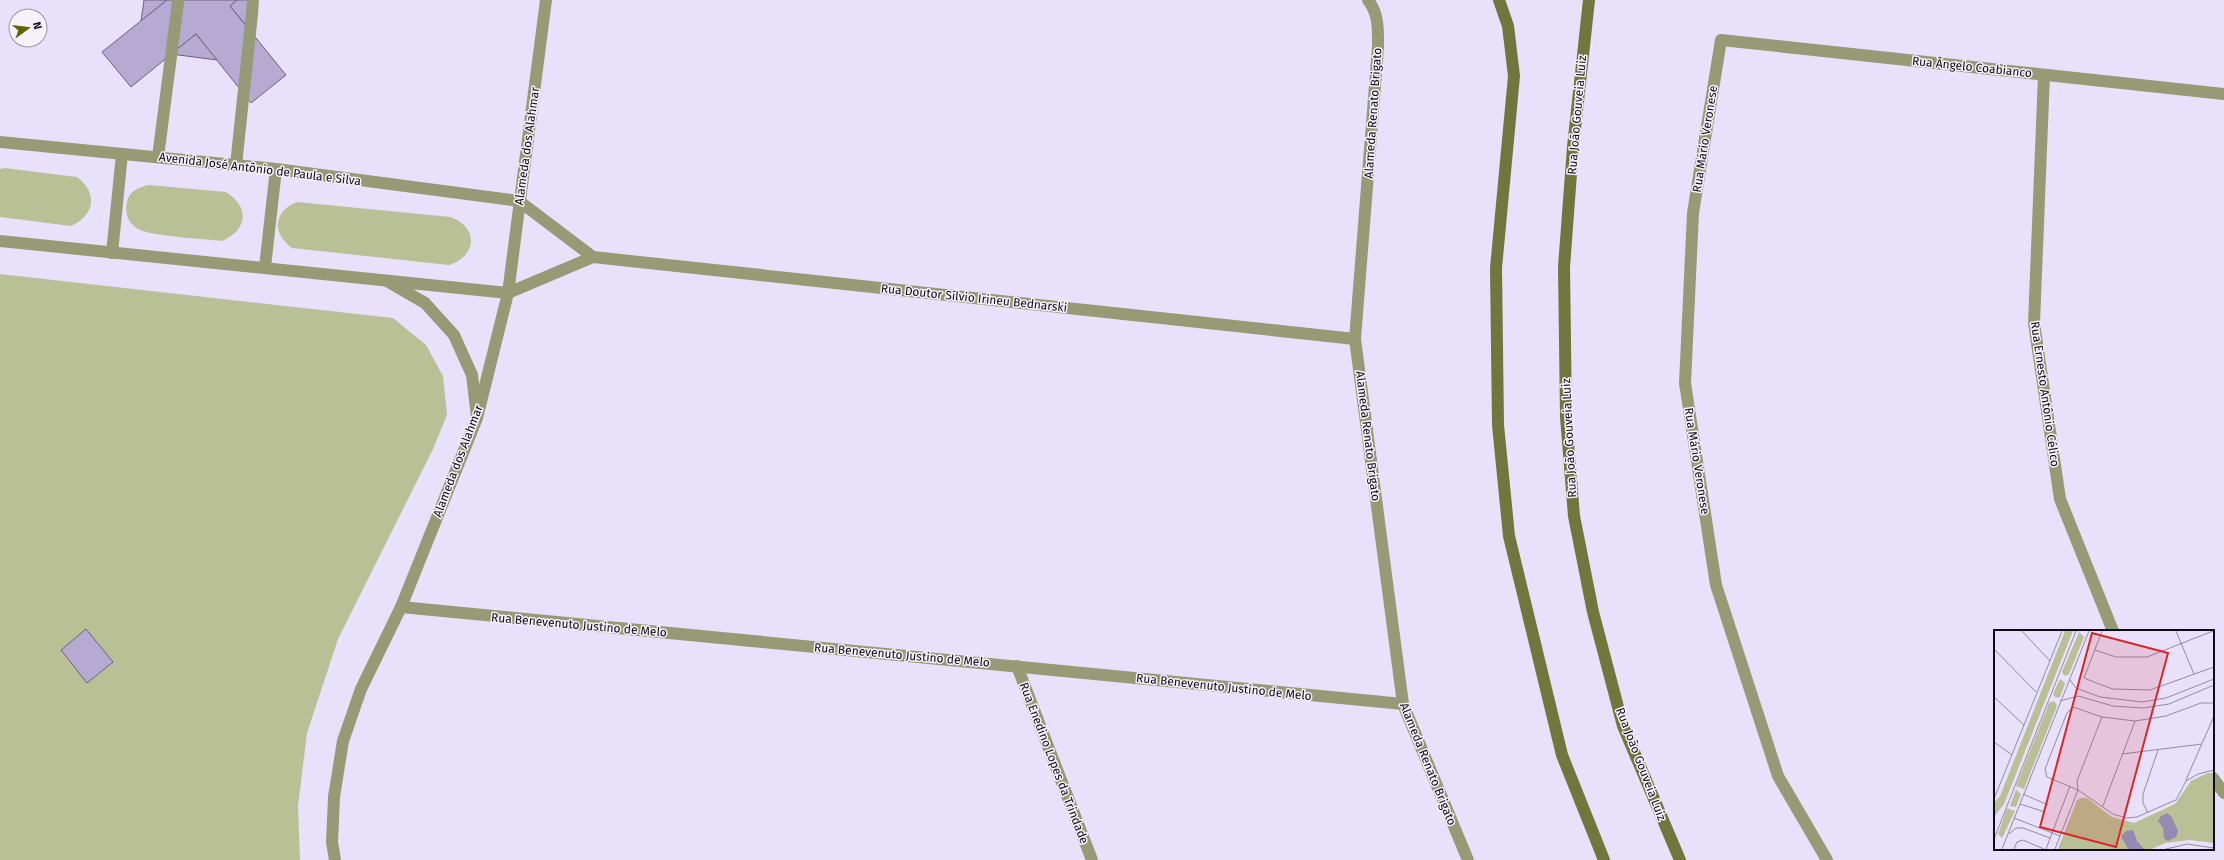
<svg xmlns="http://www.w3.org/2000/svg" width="2224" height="860" viewBox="0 0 2224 860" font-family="'Fira Sans',sans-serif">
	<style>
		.green { fill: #bac096 }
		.building { fill: #b6a9d2; stroke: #6a637a }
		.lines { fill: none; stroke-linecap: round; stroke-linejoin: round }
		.lane { stroke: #969b75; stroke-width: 12 }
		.street { stroke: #969b75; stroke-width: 12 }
		.secondary { stroke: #70763c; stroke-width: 12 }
		.labels { text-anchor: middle; stroke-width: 3; stroke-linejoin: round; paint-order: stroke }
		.street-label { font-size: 12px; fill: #0e0b14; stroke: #f5f2fc }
		.inset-road { fill: none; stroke: #918b9f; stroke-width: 1 }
		.view { fill: #d62828; fill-opacity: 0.15; stroke: #d62828; stroke-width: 2 }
		.inset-edge { fill: none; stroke: #0e0b14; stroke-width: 2 }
	</style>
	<rect width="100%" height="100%" fill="#e9e1fc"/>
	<!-- green -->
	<g class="green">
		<path d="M5,168l72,9c21,16 18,38 -6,49l-71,-9v-48z"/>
		<path d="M149,185l77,7c24,15 22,38 -4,49 -16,-2 -71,-5 -82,-11 -11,-5 -16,-16 -13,-28 2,-11 12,-15 22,-17z"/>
		<path d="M297,202l154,15c28,11 26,39 -2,48l-157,-17c-21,-15 -18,-37 5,-46z"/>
		<polygon points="0,274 393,318 426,345 443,376 447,415 433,449 338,639 307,733 298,806 300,860 0,860"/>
	</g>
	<!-- building -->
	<g class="building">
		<polygon points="144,0 167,0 141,21"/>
		<polygon points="167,0 237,0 230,6 286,75 251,103 196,34 131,87 102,52"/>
		<polygon points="237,0 257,0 254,35 230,6"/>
		<polygon points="196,34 217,60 171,54"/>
		<polygon points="86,629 113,662 87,683 61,650"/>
	</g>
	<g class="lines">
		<!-- lane -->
		<g class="lane">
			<polyline points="158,157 178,2"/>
			<polyline points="236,165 252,14"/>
			<polyline points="112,253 122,154"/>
			<polyline points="265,267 276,169"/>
			<polyline points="387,281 425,303 454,335 472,375 477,417"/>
		</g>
		<!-- street -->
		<g class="street">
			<path d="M1368,0c11,14 10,30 10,47l-23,292 48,365 65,156"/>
			<polyline points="178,2 178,0"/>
			<polyline points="252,14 253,0"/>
			<polyline points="2044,75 2034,323 2060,499 2113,631"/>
			<polyline points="0,142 276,169 519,201"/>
			<polyline points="519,201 593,257"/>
			<polyline points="0,241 508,293 593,257 1355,339"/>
			<polyline points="401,607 1403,704"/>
			<polyline points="1017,666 1092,860"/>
			<polyline points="2213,778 2224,793"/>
			<polyline points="335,860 332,842 334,797 343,741 361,689 401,607 477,418 508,293 546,0"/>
			<polyline points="1827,860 1778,776 1716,585 1685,383 1693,213 1721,40 2224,94"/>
		</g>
		<!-- secondary -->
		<g class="secondary">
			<polyline points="1499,0 1508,26 1514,76 1496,268 1498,425 1509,536 1562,755 1604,860"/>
			<polyline points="1589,0 1573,147 1564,267 1566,417 1574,516 1593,612 1623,726 1680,860"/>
		</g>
	</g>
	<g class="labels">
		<!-- street labels -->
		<g class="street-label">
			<text transform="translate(1972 67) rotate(6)" y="4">Rua Ângelo Coabianco</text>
			<text transform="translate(1373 113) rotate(-86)" y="4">Alameda Renato Brigato</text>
			<text transform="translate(1577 115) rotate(-85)" y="4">Rua João Gouveia Luiz</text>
			<text transform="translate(1705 139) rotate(-81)" y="4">Rua Mário Veronese</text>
			<text transform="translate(527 146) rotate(-82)" y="4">Alameda dos Alahmar</text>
			<text transform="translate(260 169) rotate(7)" y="4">Avenida José Antônio de Paula e Silva</text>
			<text transform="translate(974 298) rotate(6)" y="4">Rua Doutor Sílvio Irineu Bednarski</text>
			<text transform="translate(2045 394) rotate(82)" y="4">Rua Ernesto Antônio Célico</text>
			<text transform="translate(1368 436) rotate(83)" y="4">Alameda Renato Brigato</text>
			<text transform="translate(1569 438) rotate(-93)" y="4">Rua João Gouveia Luiz</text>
			<text transform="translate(458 461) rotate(-69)" y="4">Alameda dos Alahmar</text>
			<text transform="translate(1697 461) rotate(81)" y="4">Rua Mário Veronese</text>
			<text transform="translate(579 625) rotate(5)" y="4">Rua Benevenuto Justino de Melo</text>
			<text transform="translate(902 655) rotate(5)" y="4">Rua Benevenuto Justino de Melo</text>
			<text transform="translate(1224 687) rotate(6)" y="4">Rua Benevenuto Justino de Melo</text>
			<text transform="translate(1054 763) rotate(69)" y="4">Rua Enedino Lopes da Trindade</text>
			<text transform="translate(1428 764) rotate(68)" y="4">Alameda Renato Brigato</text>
			<text transform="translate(1641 764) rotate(69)" y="4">Rua João Gouveia Luiz</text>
		</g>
	</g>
	<!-- overview -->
	<g transform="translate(1994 630)">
		<rect width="220" height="220" fill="#e9e1fc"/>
		<path d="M71,1h8l-69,173 -10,13v-14l6,-7zM85,2l5,5 -15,37 -4,2 -3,-4zM66,49l5,4 -5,14 -4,1 -3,-4zM60,71l3,5 -33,83 -8,-3 33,-83zM214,143h6v70l-24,-3 -25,3 -13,6h-94l19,-49 4,-2h6l25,19 22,6 41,-19 16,-23zM22,159l5,5 -5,13 -6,-1zM13,178l8,3 -13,27 -4,-4z" fill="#bac096"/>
		<path d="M173,183l4,3 7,15 -2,6 -8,4 -4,-3 -1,-10 -5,-7 3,-5zM139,200l4,11 7,8h-16l-7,-13 5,-5z" fill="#968ab2"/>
		<path class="inset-road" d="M28,1l28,30M108,1l-18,47 15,6 14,5 37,1 64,-23M182,1l18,43M0,19l42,43M101,20l21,7h31l66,-26M76,50l6,8 24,9 42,5 24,-4 48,-19M0,67l30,28M66,71l18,-5 35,10 30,2 26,-4 45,-19M220,73h-13l-35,13 -31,5 -33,-4 -29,-10 -6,6 -22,56 2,8 31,13 35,24 13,4 11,-1 34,-15 5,-2 10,-19 12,-7 16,-4M0,112l18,13M128,124l80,-10M192,150l28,-64M29,164l25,11M0,169l68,-168M26,174l25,8M109,176l32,-85M154,183l-5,-10v-9l15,-44M20,188l46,18M15,204l7,-6h7l27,10M0,209l82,-208M8,219l87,-218M20,219l3,-7 6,-2 21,9M52,219l24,-63M61,219l23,-59 -1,-9 25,-64M172,219l21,-5 27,4"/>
		<path class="view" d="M98,3l76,20 -52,194 -76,-20z"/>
		<rect width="220" height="220" class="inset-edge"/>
	</g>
	<!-- north arrow -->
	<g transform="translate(28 28) rotate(75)"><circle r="19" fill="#f5f2fc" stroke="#99969f"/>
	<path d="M0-3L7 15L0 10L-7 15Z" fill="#5f6504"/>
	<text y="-6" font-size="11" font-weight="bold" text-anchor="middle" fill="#0e0b14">N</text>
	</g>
</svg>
